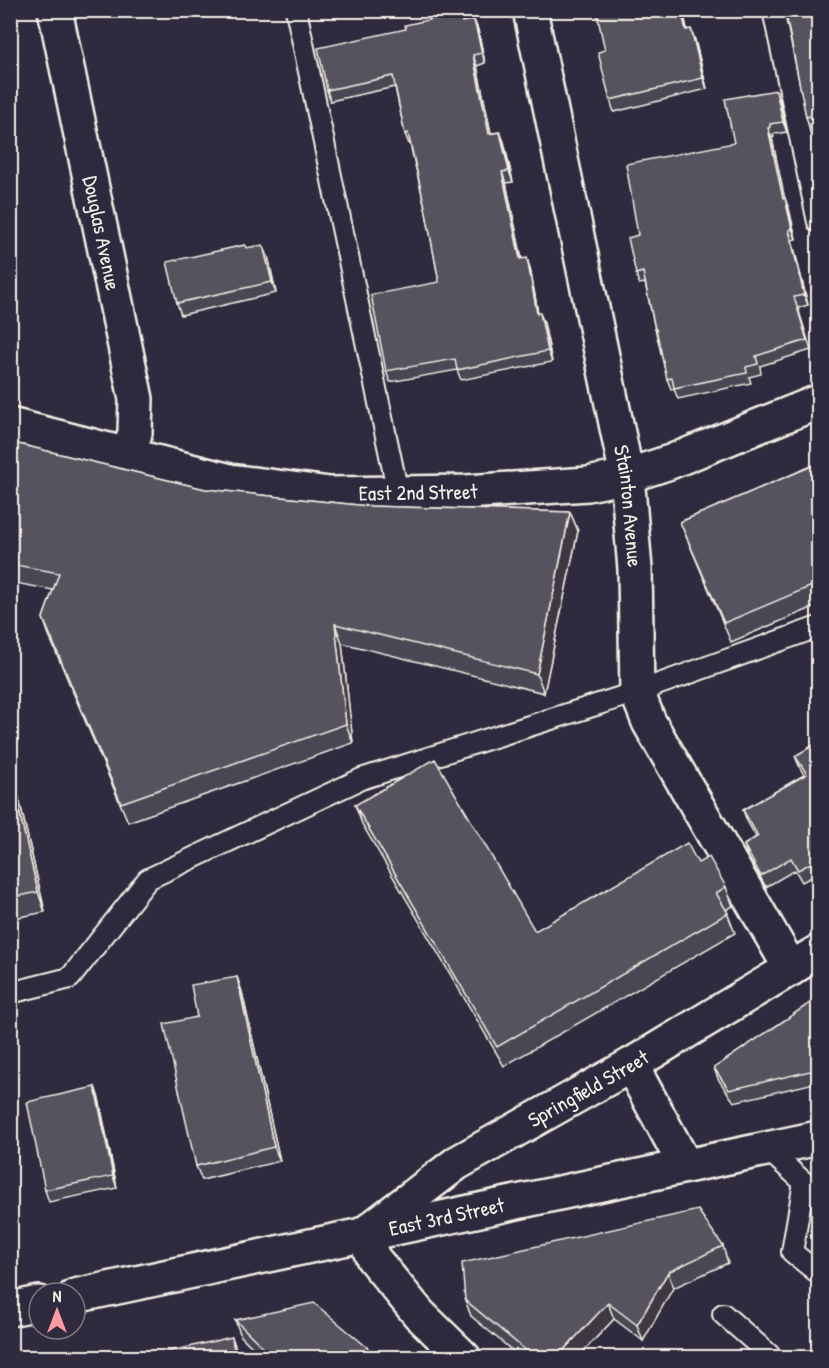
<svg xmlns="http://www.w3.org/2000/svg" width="829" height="1368" viewBox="0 0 829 1368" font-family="'Patrick Hand',sans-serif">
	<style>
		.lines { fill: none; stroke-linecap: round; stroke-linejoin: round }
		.lane-casing { stroke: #f4f1e8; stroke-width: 24 }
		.street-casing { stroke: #f4f1e8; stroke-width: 38 }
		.secondary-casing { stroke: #f4f1e8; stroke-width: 38 }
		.primary-casing { stroke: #f4f1e8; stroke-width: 38 }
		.lane { stroke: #2f2a3d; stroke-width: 20 }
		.street { stroke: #2f2a3d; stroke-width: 33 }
		.secondary { stroke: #2f2a3d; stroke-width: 33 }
		.primary { stroke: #2f2a3d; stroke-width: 33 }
		.wall { fill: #4a4752; stroke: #f4f1e8; stroke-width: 1.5 }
		.shaded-wall { fill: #3c3942; stroke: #f4f1e8; stroke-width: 1.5 }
		.building { fill: #56525f; stroke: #f4f1e8; stroke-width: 1.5 }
		.labels { text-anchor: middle; stroke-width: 4.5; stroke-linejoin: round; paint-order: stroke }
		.street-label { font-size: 21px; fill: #f4f1e8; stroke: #2f2a3d }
	</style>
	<rect width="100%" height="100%" fill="#2f2a3d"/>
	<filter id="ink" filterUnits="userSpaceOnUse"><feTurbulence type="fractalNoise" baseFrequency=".0167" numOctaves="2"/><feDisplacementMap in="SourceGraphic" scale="12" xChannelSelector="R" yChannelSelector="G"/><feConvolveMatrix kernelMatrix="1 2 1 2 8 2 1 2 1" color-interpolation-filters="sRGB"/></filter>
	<g filter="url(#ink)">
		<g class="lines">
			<!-- lane casing -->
			<g class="lane-casing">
				<g id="lane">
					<polyline points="296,10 398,493"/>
					<polyline points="773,10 818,222"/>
					<polyline points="10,993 70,978 148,879 361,779 637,692 818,627"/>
					<polyline points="767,1149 818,1195"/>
					<polyline points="804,1182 792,1252 818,1273"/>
					<polyline points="723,1314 773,1358"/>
				</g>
			</g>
			<!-- street casing -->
			<g class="street-casing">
				<g id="street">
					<path id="s1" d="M55,10l81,389 -1,34 -7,23"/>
					<path id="s2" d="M530,10l97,466 8,93 2,123 12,30 142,247"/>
					<path id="s3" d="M10,425l220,56 100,13 136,-2 122,-8 39,-8 43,-14 148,-60"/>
				</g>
			</g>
			<!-- secondary casing -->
			<g class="secondary-casing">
				<g id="secondary">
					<path id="s4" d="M464,1358l-45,-44 -46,-56 -9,-24 93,-71 174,-98 187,-113"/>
				</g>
			</g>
			<!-- primary casing -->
			<g class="primary-casing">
				<g id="primary">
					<polyline points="631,1065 685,1165"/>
					<path id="s5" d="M75,1296l743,-158"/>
					<polyline points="10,1309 39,1303"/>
				</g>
			</g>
			<!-- lane -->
			<use href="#lane" class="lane"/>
			<!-- street -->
			<use href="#street" class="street"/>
			<!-- secondary -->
			<use href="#secondary" class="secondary"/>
			<!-- primary -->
			<use href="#primary" class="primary"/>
		</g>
		<!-- wall -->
		<g class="wall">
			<polygon points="819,10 819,126 810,128 806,117"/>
			<polygon points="460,13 463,22 474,20 478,30 485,63 477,66 491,133 500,132 504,142 513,182 506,183 522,259 530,268 538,313 544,323 552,362 461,380 457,370 390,382 386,371 439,282 425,207 410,144 409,144 405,134 395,87 330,101 327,90 406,29"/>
			<polygon points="10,20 16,44 10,46"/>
			<polygon points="687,30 695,40 707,89 614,112 610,100"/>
			<polygon points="780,101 787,132 773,134 774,137 772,138 784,199 789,209 796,239 792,240 808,305 798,308 811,350 760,366 761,374 749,377 751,383 678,399 674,389 671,389 667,379 658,340 655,329 645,283 639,284 636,274 638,235 734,143"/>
			<polygon points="245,245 246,248 268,256 276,293 181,315 177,303"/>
			<polygon points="10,442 205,489 368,506 570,512 578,531 544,693 342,643 353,743 128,822 50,638 43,618 53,590 10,582"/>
			<polygon points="819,463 819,605 731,642 688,541 680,522"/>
			<polygon points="819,742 819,873 802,882 795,870 766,887 748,857 744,845 756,837 747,821 743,810 804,775 800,768 795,756"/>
			<polygon points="10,760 45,912 10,919"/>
			<polygon points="355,805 535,931 698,863 726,887 733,906 726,910 735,933 504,1066 362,824"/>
			<polygon points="237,977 242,992 280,1161 202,1180 196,1166 197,1017"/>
			<polygon points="819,997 819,1082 734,1102 718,1079 714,1068"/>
			<polygon points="95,1087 99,1099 117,1188 49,1202 45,1190"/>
			<polygon points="723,1246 728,1263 673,1288 643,1341 614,1319 577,1358 521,1358 471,1316 465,1300"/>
			<polygon points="235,1320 380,1358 263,1358 241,1336"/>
		</g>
		<!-- shaded-wall -->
		<g class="shaded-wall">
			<polygon points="681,10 683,10 690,42 686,30"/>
			<polygon points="10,20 16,44 10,30"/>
			<polygon points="474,20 478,30 485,63 482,53"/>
			<polygon points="691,29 695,40 707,89 703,78"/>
			<polygon points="473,55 477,66 493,144 489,134"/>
			<polygon points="776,90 780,101 787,132 783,122"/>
			<polygon points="768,128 772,138 787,209 783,199"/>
			<polygon points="500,132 504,142 513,182 509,171"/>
			<polygon points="502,172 506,183 524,270 520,259"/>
			<polygon points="785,198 789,209 796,239 792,229"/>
			<polygon points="789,230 792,240 808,305 804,295"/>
			<polygon points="263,245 268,256 276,293 272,282"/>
			<polygon points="527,258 530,268 540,324 537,313"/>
			<polygon points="540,313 544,323 552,362 548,351"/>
			<polygon points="570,512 578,531 544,693 537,674"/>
			<polygon points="335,624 342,643 353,743 346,724"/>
			<polygon points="10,760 45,912 38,892 10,772"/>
			<polygon points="237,977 242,992 280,1161 274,1147"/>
			<polygon points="95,1087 99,1099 117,1188 113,1176"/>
			<polygon points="668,1272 673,1288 643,1341 637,1325"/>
			<polygon points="608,1303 614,1319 577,1358 556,1358"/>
			<polygon points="232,1337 238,1354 238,1358 235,1358"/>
		</g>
		<!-- building -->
		<g class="building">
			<polygon points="596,10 681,10 686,30 691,29 703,78 610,100 598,52 605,50"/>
			<polygon points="785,10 819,10 819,114 806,117"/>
			<polygon points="460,13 462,22 474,20 482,53 473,55 489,134 500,132 509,171 502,172 520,259 527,258 537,313 540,313 548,351 457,370 455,359 386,371 371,295 439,282 425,207 408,133 405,134 393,76 327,90 318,48 406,29 405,25"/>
			<polygon points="776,90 783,122 770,124 770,127 768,128 783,199 785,198 792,229 789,230 804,295 794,297 807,340 756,356 758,364 746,367 747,373 674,388 672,378 667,379 656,329 655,329 643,272 636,274 628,238 638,235 626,164 734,143 725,99"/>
			<polygon points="245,245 246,248 263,245 272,282 177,303 167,262"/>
			<polygon points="10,442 205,489 368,506 570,512 537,674 335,624 346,724 121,803 43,618 59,573 10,564"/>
			<polygon points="819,463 819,583 724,623 680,522"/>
			<polygon points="819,742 819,859 798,870 791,858 761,876 744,845 758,836 743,810 807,774 795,756"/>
			<polygon points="435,759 535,931 687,843 698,863 709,857 726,887 716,893 728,913 497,1047 355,805"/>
			<polygon points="10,772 38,892 10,898"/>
			<polygon points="237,977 274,1147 196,1166 164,1024 197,1017 191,985"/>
			<polygon points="819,997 819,1069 729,1090 714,1068"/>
			<polygon points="95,1087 113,1176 45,1190 27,1102"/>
			<polygon points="698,1210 723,1246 668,1272 637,1325 608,1303 556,1358 535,1358 465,1300 462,1263"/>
			<polygon points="314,1303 380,1358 274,1358 235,1320"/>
			<polygon points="232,1337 235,1358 131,1358 171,1351"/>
		</g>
	</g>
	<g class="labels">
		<!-- street labels -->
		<g class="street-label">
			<text dy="7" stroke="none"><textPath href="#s1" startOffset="228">Douglas Avenue</textPath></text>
			<text dy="7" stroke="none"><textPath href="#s3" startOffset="416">East 2nd Street</textPath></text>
			<text dy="7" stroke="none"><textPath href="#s2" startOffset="506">Stainton Avenue</textPath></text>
			<text dy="7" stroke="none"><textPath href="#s4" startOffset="429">Springfield Street</textPath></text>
			<text dy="7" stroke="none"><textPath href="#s5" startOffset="380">East 3rd Street</textPath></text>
		</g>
	</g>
	<!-- margin -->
	<rect width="829" height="1368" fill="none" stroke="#2f2a3d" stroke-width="36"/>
	<rect x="18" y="18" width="793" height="1332" fill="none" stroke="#f4f1e8" stroke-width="2" filter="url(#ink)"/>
	<!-- north arrow -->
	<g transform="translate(57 1311)"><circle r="28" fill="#2f2a3d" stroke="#7e7a81" stroke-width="1.5"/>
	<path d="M0-4.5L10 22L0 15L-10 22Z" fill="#ff9aa2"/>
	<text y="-9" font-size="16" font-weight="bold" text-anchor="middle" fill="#f4f1e8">N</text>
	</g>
</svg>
